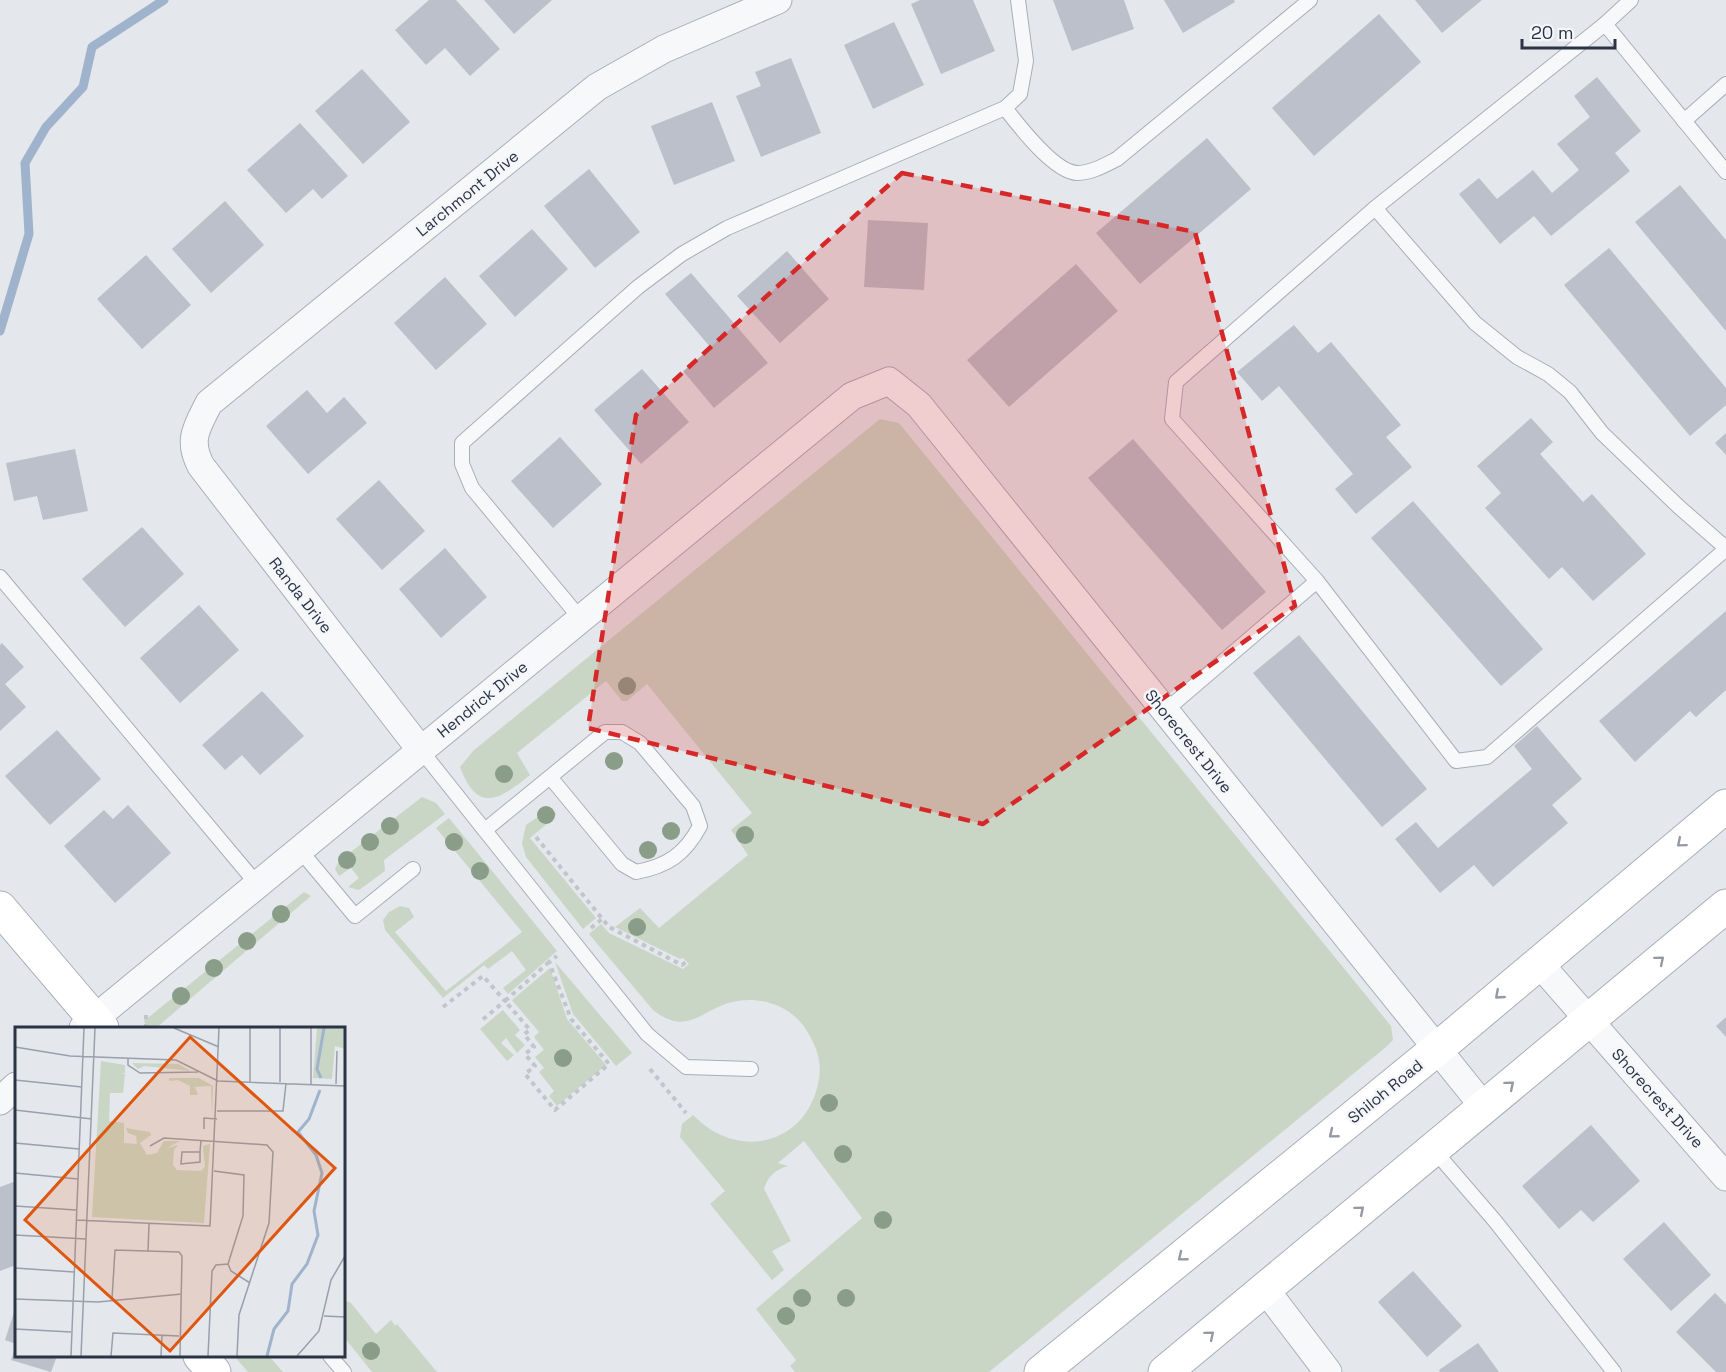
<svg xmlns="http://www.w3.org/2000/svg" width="1726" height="1372" viewBox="0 0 1726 1372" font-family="'Space Grotesk',sans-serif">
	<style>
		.green { fill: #c9d6c5 }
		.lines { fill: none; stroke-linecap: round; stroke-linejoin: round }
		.stream { stroke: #9fb4cc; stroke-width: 9 }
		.building { fill: #bbc0ca }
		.lane-casing { stroke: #a9aeb7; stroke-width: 16 }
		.street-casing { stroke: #a9aeb7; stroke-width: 29 }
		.secondary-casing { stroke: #a9aeb7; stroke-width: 35 }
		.path { stroke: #c2c5cb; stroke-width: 4; stroke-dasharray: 4.5 4.5; stroke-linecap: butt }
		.lane { stroke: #f7f8fa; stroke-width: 14 }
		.street { stroke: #f7f8fa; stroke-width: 27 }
		.secondary { stroke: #fff; stroke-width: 33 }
		.tree { fill: #899d89 }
		.oneway { stroke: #959aa2 }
		.marked { fill: #d62828; fill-opacity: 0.2; stroke: #d62828; stroke-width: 4.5; stroke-dasharray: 12 8; stroke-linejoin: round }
		.labels { text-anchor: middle; stroke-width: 5; stroke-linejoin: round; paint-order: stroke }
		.street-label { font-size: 16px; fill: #2b3445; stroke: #f4f6f9 }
		.inset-river { fill: none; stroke: #9fb4cc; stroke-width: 3 }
		.inset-road { fill: none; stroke: #9a9fa9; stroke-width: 1.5 }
		.view { fill: #df570f; fill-opacity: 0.15; stroke: #df570f; stroke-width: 3 }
		.inset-edge { fill: none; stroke: #2b3445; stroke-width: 3 }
	</style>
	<rect width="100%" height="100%" fill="#e4e7ec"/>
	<!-- green -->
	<g class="green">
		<path d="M880,419l19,4 492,603 2,14 -7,7 -397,325h-194l-5,-6 6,-6 -40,-51 106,-91 -58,-77 -26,22 10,3c-13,4 -20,10 -24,23l27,52 -19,10 12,19 -12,10 -62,-76 15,-13 -45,-54 2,-13 11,-9c45,47 115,30 126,-36 3,-18 -3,-33 -12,-48 -15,-25 -47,-36 -75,-29 -32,8 -44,35 -79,8l-64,-76 12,-10 8,9 74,36 6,-5 -6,-6 -3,1 -65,-32 25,-19 19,20 89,-73 -17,-25 21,-17 -105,-129 -20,17h-5l-16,-20 -89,72 13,22c-30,24 -52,40 -70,-8l13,-16z"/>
		<polygon points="422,797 436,803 445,814 384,860 385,871 359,890 348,887 359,878 351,868 339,876 335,869 339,861"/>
		<polygon points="548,810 556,813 555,817 530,838 596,918 583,929 526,857 522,843 526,825"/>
		<polygon points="449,818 557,951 508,994 503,988 526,970 512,951 488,969 484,965 443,998 385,930 383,920 389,912 400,906 409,908 414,917 395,932 446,991 522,932 436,828"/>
		<polygon points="304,892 311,896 156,1028 147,1028 144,1021"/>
		<polygon points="555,962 632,1053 616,1066 573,1014"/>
		<polygon points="550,968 567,1019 606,1065 557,1106 549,1096 554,1091 539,1072 544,1068 535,1057 544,1050 534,1037 539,1032 512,1000"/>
		<polygon points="503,1010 520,1030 515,1035 525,1045 517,1053 506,1038 501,1043 514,1055 507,1061 480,1029"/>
		<polygon points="344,1300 351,1303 376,1334 391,1320 395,1326 397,1324 437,1372 372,1372 344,1337"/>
		<polygon points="234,1356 269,1356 283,1372 248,1372"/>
	</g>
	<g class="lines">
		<!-- stream -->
		<polyline class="stream" points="0,331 29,234 25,163 46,127 83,87 92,47 164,0"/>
	</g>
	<!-- building -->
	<g class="building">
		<polygon points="429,0 456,0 500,49 470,76 445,48 426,65 395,30"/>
		<polygon points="484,0 552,0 514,34"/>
		<polygon points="920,0 973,0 995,51 941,74 911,4"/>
		<polygon points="1053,0 1124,0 1134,29 1072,51"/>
		<polygon points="1164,0 1234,0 1235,2 1183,33"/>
		<polygon points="1415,0 1482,0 1442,33"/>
		<polygon points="1379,14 1421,62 1314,156 1272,108"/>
		<polygon points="894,22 924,85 873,109 844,45"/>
		<polygon points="791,58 821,133 761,157 736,96 761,86 755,72"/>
		<polygon points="362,69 410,122 363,164 315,111"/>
		<polygon points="1597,77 1641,131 1615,153 1630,171 1551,236 1534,216 1500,244 1459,194 1479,178 1497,199 1533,170 1552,193 1579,170 1557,144 1590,117 1574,96"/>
		<polygon points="712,102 735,161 674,185 651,126"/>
		<polygon points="300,123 348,176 322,199 313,189 286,213 247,170"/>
		<polygon points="1207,138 1251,189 1140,284 1096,233"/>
		<polygon points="589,169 640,232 595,268 544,206"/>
		<polygon points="1680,185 1726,240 1726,331 1635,222"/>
		<polygon points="225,201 264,245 211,293 172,249"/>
		<polygon points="868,220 928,223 924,290 864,287"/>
		<polygon points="532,229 568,269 515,317 479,276"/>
		<polygon points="1609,248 1726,388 1726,405 1690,436 1564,285"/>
		<polygon points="787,251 829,299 780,343 737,296"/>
		<polygon points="146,255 191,305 142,349 97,299"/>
		<polygon points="1076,264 1118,311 1009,407 967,360"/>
		<polygon points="691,273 768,363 714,408 683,371 711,348 665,294"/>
		<polygon points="445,277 487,324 436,370 394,323"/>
		<polygon points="1294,325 1318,353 1331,342 1401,425 1386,437 1412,467 1356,514 1335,489 1353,474 1279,386 1262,401 1237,372"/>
		<polygon points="642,369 689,422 641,464 594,410"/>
		<polygon points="307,390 327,413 344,397 367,423 308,474 266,426"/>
		<polygon points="1531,418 1553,442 1540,454 1583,502 1592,494 1646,554 1593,601 1562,567 1549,579 1485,508 1501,493 1477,466"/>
		<polygon points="1726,433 1726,455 1715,443"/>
		<polygon points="560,437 602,484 553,528 511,481"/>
		<polygon points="1133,439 1266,592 1222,630 1088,478"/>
		<polygon points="75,449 88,511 43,520 37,496 14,501 6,463"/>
		<polygon points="379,480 425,531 382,570 336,519"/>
		<polygon points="1413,501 1543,649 1501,686 1371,538"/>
		<polygon points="142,527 184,574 125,627 82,579"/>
		<polygon points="445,548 487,597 441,638 399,589"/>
		<polygon points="199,605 239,650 180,703 140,658"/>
		<polygon points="1726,611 1726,690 1696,717 1690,711 1635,762 1599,721"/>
		<polygon points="1299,635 1427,789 1382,827 1253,673"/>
		<polygon points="2,643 24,667 5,684 26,707 0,731 0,645"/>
		<polygon points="262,691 304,736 260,775 242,755 225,770 202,745"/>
		<polygon points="1537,726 1582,779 1552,805 1568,823 1493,887 1474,865 1440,893 1395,839 1416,822 1438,848 1532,769 1514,746"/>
		<polygon points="57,730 101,779 50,825 5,776"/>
		<polygon points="128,805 171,853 115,903 64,846 104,810 113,819"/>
		<polygon points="1726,1017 1726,1037 1716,1026"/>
		<polygon points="1591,1125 1640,1181 1593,1222 1581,1210 1559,1229 1522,1186"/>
		<polygon points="16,1181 16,1265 0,1271 0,1187"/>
		<polygon points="1664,1222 1711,1275 1671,1311 1623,1259"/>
		<polygon points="1413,1271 1462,1326 1427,1357 1378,1302"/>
		<polygon points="1715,1293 1726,1304 1726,1372 1716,1372 1676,1332"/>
		<polygon points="16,1306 16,1344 5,1340"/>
		<polygon points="1478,1343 1499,1372 1440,1372 1439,1370"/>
		<polygon points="16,1346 16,1356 57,1356 51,1372 11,1360"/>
	</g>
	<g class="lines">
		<!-- lane casing -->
		<g class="lane-casing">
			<g id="lane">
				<polyline points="1631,0 1605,24 1375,208 1176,382 1172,419 1317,581 1456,761 1487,757 1726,549"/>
				<polyline points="1605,24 1726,172"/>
				<path d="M1005,108c14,18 49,64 72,65 14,0 28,-8 40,-14l193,-159"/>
				<polyline points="1684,121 1726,84"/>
				<polyline points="1375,208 1475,323 1517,357 1548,374 1570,392 1602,433 1679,507 1726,548"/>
				<polyline points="0,577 257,884"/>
				<polyline points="580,618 472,488 462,464 462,443 638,287 682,254 727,228 1005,108 1020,94 1026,61 1018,0"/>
				<polyline points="1165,711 1317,581"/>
				<polyline points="420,749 647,1034 686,1067 751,1069"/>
				<path d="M485,830l120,-98h17l18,11 53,63 7,20c-15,28 -32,40 -64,46l-14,-8 -72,-87"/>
				<polyline points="299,849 355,916 413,869"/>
				<polyline points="1433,1149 1495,1221 1614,1372"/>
				<polyline points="330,1356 344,1372"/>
			</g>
		</g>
		<!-- street casing -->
		<g class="street-casing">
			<g id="street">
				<path d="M420,749l-219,-283c-14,-26 -4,-39 8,-63l388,-316 67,-38 114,-49"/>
				<polyline points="1538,962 1726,1177"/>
				<polyline points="83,1028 852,396 889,381 919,405 1484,1107"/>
				<polyline points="0,1101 16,1086"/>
				<polyline points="1265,1289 1328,1372"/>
			</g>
		</g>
		<!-- secondary casing -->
		<g class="secondary-casing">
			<g id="secondary">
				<polyline points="0,908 102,1028"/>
				<polyline points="200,1356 214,1372"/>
				<polyline points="1041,1372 1437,1049 1726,806"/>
				<polyline points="1165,1372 1726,906"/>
			</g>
		</g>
		<!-- path -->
		<g class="path">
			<polyline points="536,837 609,927 682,965 686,962"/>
			<polyline points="591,928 602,919"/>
			<polyline points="549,962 505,1001 530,1030 524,1034 534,1047 525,1054 535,1066 525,1074 555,1110 609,1064 571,1019 549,962 557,956"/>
			<polyline points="443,1007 483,976 505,1001 481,1021"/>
			<polyline points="146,1015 146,1028"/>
			<polyline points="650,1069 686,1113"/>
		</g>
		<!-- lane -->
		<use href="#lane" class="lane"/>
		<!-- street -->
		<use href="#street" class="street"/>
		<!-- secondary -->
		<use href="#secondary" class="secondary"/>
	</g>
	<!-- trees -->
	<g class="tree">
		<circle cx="627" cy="686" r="9"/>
		<circle cx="614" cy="761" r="9"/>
		<circle cx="504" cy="774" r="9"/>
		<circle cx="546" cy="815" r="9"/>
		<circle cx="390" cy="826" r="9"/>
		<circle cx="671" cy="831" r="9"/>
		<circle cx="745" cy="835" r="9"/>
		<circle cx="370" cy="842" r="9"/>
		<circle cx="454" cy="842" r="9"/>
		<circle cx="648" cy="850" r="9"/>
		<circle cx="347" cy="860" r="9"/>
		<circle cx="480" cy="871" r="9"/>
		<circle cx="281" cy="914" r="9"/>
		<circle cx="637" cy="927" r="9"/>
		<circle cx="247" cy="941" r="9"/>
		<circle cx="214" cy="968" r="9"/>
		<circle cx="181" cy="996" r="9"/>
		<circle cx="563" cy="1058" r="9"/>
		<circle cx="829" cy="1103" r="9"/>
		<circle cx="843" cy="1154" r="9"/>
		<circle cx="883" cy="1220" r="9"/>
		<circle cx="802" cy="1298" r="9"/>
		<circle cx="846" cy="1298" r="9"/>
		<circle cx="786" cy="1316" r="9"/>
		<circle cx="371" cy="1351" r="9"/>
	</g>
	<!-- one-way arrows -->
	<defs><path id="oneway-chevron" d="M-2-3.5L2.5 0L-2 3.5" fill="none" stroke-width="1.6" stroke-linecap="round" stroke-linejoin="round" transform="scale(1.5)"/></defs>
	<g class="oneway">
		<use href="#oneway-chevron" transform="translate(1681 843) rotate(140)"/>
		<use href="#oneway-chevron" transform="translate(1660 960) rotate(-40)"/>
		<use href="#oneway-chevron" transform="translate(1499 995) rotate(139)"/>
		<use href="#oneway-chevron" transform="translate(1510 1085) rotate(-40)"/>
		<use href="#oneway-chevron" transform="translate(1333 1134) rotate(141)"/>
		<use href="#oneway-chevron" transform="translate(1360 1210) rotate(-40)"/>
		<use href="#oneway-chevron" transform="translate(1182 1257) rotate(141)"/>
		<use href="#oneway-chevron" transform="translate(1210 1335) rotate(-40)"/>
	</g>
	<!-- marked area -->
	<path class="marked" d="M902,173l293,59 100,374 -312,218 -395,-96 48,-313z"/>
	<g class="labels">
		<!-- street labels -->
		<g class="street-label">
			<text transform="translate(467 193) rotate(-39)" y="6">Larchmont Drive</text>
			<text transform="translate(301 595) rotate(52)" y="6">Randa Drive</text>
			<text transform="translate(482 699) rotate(-39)" y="6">Hendrick Drive</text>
			<text transform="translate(1189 741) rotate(51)" y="6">Shorecrest Drive</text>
			<text transform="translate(1385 1091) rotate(-39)" y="6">Shiloh Road</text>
			<text transform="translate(1658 1098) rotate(48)" y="6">Shorecrest Drive</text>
		</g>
	</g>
	<!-- overview -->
	<g transform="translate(15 1027)">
		<rect width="330" height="330" fill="#e4e7ec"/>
		<path d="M302,1h28v21l-10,-3 -3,33 -19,-1zM86,34l24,4v8h-4l4,1 -2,19h-13l-1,28 15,2v20l13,1 -1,-8 -8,-3 -2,-5 24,4 1,3 -11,8 7,12 10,-2 7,-12h16l-13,7 11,-3 -4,5 -1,15 4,5 24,1 4,-4 -2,-21 7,-2 -6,79 -112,-6zM117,36l46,1 13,7 -47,-5 -6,3zM154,51h30l14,8 -1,29 -1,-29 -16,1 3,8h-8v-9l-12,-6 -9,1z" fill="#c9d6c5"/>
		<path class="inset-river" d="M306,51l-4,-9 7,-41M252,329l7,-27 14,-18 4,-27 15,-20 11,-29 -4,-24 8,-38 -6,-18 -18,-23 11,-13 11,-29"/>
		<path class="inset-road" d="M159,1l45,19M265,1v54M0,20l55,9 106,4 42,21 127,5M113,32v6l12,8 58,-1M0,53l67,7M235,55v-54M296,57v-56M321,57l1,-33M330,81v28M0,83l77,9M202,84h66l3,-28M189,102v-11l13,1M0,116l64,6M135,119l14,-8 103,7 6,7 -4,71 -30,92 -2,41M185,125h-18l-1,12 19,-2v-10l1,-12M199,144l30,4 -1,41 -15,48 3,7 19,12M0,146l63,6M0,179l61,4M61,193l134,6 9,-198M0,208l71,4M133,225l1,-28M0,241l59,4M0,272l83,3 84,-8M97,272l3,-49 64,2 3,4 -2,100M309,289l21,1M0,302l56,3M56,329l13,-328M66,329l14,-328M96,329l2,-23 66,3M146,329l1,-21M193,329l4,-85 4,-6 12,-1M282,329l22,-25 12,-51 14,-24"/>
		<path class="view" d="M175,10l145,131 -165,183 -145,-131z"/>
		<rect width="330" height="330" class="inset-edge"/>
	</g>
	<!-- scale -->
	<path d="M1522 39v9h93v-9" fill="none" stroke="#2b3445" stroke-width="3"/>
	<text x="1531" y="39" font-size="18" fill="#2b3445" stroke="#f4f6f9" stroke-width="4.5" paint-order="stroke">20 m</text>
</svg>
